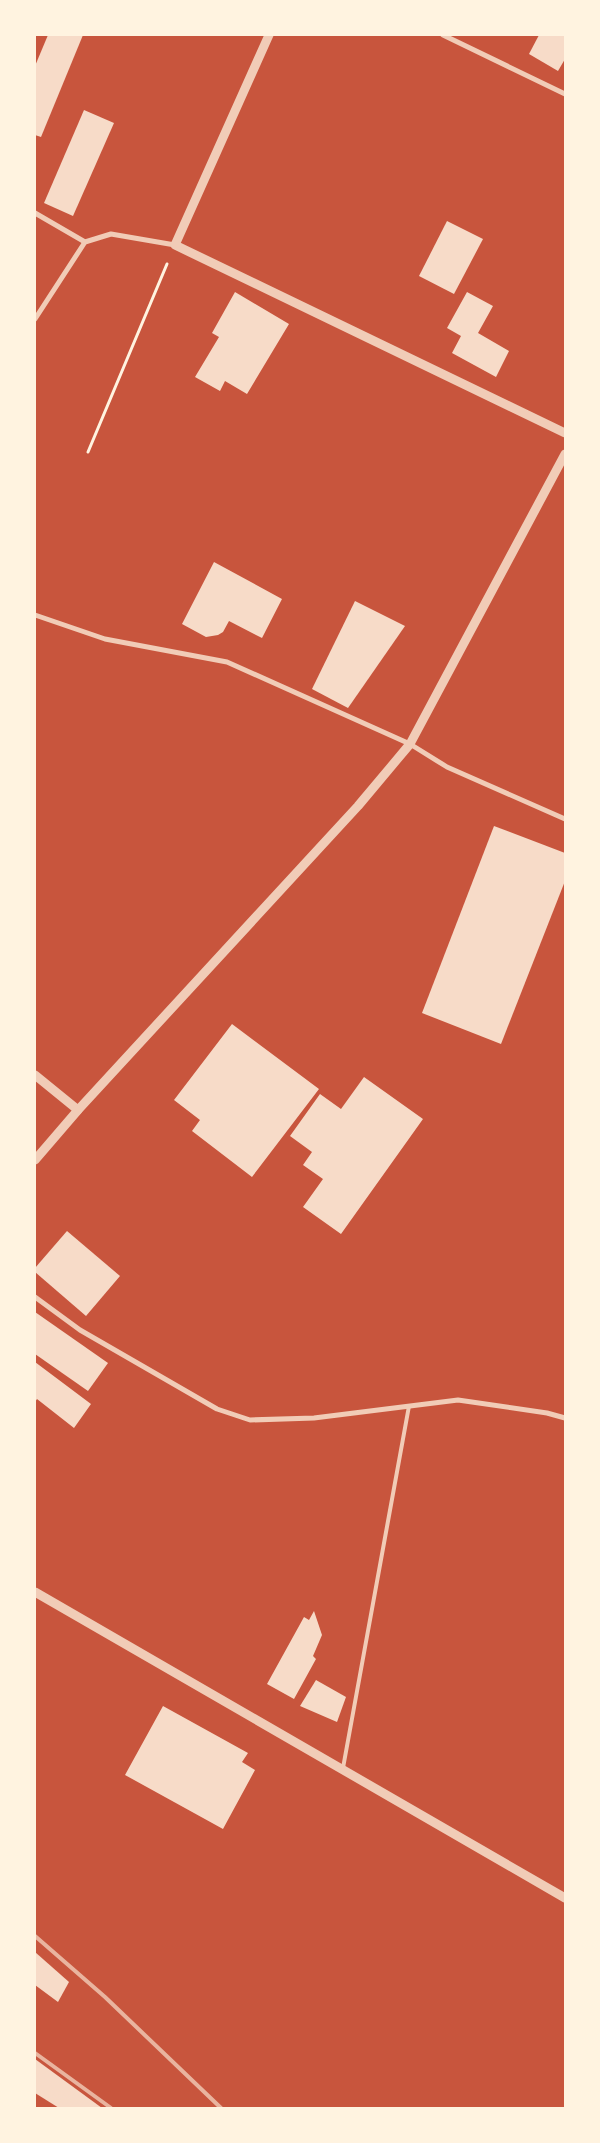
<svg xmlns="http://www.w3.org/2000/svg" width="600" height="2143" viewBox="0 0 600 2143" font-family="'Roboto Condensed',sans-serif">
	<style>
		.building { fill: #f7dbc8 }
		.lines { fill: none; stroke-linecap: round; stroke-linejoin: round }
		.path { stroke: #fff3e0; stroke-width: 3 }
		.service { stroke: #f1ccb7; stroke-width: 4 }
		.minor { stroke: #f1ccb7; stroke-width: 5 }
		.tertiary { stroke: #f1ccb7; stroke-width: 9 }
		.rail { stroke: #e9b49f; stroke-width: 4 }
	</style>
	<rect width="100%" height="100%" fill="#c8553d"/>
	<!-- building -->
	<g class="building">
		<polygon points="48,35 83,35 41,137 35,135 35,66"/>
		<polygon points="539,35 565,35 565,59 558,71 529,54"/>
		<polygon points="84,110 114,123 73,216 44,203"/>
		<polygon points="447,221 483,239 454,294 419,276"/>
		<polygon points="235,292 289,324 247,394 225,381 220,391 195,377 219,337 212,333"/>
		<polygon points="467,292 493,306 478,333 509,351 496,377 452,353 461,336 447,328"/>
		<polygon points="214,562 282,599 262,638 229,621 223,632 218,635 206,637 182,624"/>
		<polygon points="355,601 405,626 348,708 312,689"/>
		<polygon points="494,826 565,853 565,881 501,1044 422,1013"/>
		<polygon points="232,1024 319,1089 252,1177 192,1131 200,1120 174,1100"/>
		<polygon points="364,1077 423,1119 341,1234 303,1207 323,1179 303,1165 312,1152 290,1136 320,1094 341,1109"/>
		<polygon points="67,1231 120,1276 86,1316 35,1272 35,1268"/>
		<polygon points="35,1312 108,1363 88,1391 35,1354"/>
		<polygon points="35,1362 91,1404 74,1428 37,1399 35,1402"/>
		<polygon points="314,1611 322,1635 313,1656 316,1659 294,1699 267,1684 304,1617 309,1620"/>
		<polygon points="316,1680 346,1697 337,1722 300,1706"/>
		<polygon points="163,1706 248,1753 242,1762 255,1770 223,1829 125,1775"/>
		<polygon points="35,1952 69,1982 58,2002 35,1985"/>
		<polygon points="35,2059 102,2108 59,2108 35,2093"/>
	</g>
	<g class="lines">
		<!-- path -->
		<polyline class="path" points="88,452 167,264"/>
		<!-- service -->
		<polyline class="service" points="343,1768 409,1406"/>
		<!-- minor -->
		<g class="minor">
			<polyline points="443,35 565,94"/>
			<polyline points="35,213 85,242"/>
			<polyline points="35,319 85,242 111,234 175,245"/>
			<polyline points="35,615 105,639 227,662 410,744 447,767 565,819"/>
			<polyline points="35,1297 80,1330 217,1409 250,1420 314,1418 458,1400 547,1413 565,1418"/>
		</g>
		<!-- tertiary -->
		<g class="tertiary">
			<polyline points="269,35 175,245 565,433"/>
			<polyline points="35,1075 78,1110"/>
			<polyline points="35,1160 78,1110 358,806 410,744 565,454"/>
			<polyline points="35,1592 565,1898"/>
		</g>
		<!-- rail -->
		<g class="rail">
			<polyline points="35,1936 105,1997 221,2108"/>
			<polyline points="35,2053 111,2108"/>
		</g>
	</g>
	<!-- border -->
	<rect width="600" height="2143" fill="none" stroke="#fff3e0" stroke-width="72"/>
</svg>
